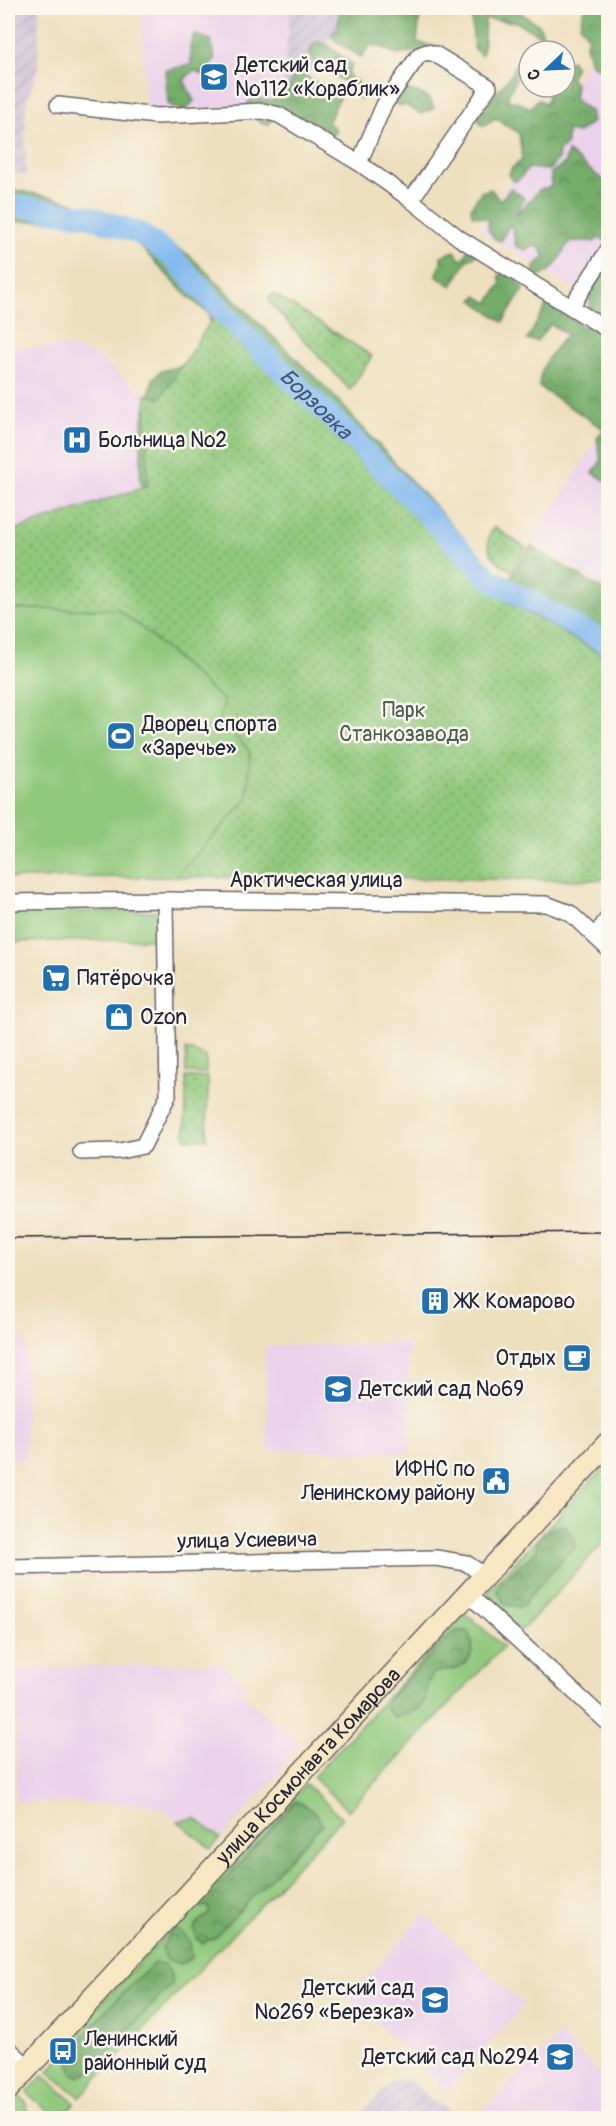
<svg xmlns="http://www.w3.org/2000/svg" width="616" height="2126" viewBox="0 0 616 2126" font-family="Pangolin,sans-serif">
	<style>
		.built { fill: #ebd1eb }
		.industrial { fill: url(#industrial-furrows) }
		.green { fill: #90c87b; stroke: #59755b; stroke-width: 1.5 }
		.forest { fill: url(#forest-crowns); stroke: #4b6753; stroke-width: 1.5 }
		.park { fill: url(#park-dots); stroke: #59755b; stroke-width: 1.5 }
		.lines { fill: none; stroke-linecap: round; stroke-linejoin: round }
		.river { stroke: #7fb7ef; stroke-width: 22 }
		.street-casing { stroke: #696469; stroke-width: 18 }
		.secondary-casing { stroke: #696469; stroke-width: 24 }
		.street { stroke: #fff; stroke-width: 15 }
		.secondary { stroke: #f7e8c3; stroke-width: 21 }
		.tram { stroke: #22223b; stroke-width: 1.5 }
		.labels { text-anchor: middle; stroke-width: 5; stroke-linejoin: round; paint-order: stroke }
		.poi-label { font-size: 21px; fill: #22223b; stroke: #fbf7ec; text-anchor: start }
		.park-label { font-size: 21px; fill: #485c51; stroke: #fbf7ec }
		.street-label { font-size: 21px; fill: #22223b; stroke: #fbf7ec }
		.water-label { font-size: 22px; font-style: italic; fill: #43567a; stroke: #fbf7ec }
	</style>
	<defs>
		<pattern id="industrial-furrows" width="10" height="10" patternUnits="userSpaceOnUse" patternTransform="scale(1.5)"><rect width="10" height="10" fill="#cbbfd5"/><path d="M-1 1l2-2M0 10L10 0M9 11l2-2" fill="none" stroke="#aea4b8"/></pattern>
		<pattern id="forest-crowns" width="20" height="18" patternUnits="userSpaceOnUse" patternTransform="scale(1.5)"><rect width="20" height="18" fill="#74ac6b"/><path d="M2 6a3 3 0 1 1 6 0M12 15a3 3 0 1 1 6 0" fill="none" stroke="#5f8c59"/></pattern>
		<pattern id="park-dots" width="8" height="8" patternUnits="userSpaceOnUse" patternTransform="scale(1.5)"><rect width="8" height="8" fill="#90c87b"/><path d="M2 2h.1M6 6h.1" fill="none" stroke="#75a266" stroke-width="1.8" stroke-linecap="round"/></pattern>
	</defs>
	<rect width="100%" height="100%" fill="#fbf7ec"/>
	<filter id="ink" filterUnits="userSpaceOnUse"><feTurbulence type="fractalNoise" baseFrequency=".0167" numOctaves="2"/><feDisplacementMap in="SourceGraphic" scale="12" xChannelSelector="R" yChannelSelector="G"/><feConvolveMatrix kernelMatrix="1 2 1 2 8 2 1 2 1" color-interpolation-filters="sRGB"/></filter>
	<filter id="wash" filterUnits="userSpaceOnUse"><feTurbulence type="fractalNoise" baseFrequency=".008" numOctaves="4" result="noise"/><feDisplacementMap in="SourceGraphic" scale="24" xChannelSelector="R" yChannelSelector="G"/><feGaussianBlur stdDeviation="1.35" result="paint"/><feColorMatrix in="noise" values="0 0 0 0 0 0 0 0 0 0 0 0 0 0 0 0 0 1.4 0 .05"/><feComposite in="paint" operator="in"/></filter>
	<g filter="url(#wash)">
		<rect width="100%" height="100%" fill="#eedfbe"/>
		<!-- built -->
		<g class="built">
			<polygon points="142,8 290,8 283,96 269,106 145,110"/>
			<polygon points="607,32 608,239 575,289 479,230"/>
			<polygon points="574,317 608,338 608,590 532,542 604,429 539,387 539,373"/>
			<polygon points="58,347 74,348 96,356 146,395 149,486 8,532 8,348"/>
			<polygon points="8,1338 26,1339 25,1461 8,1461"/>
			<polygon points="409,1343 410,1453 268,1450 265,1346"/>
			<polygon points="220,1663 246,1686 241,1694 300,1745 280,1767 282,1770 211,1849 162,1808 144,1804 16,1802 19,1668"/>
			<polygon points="424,1914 524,2005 447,2090 345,1994 358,1981 362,1984"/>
			<polygon points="559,2034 608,2081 608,2118 477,2117"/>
		</g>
		<!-- industrial -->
		<g class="industrial">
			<polygon points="8,8 39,8 38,67 25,107 26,175 8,173"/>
			<polygon points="290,8 384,8 340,25 286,110 283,96"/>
			<polygon points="394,2080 410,2080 433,2102 442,2104 457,2118 358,2118"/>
		</g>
		<!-- green -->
		<g class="green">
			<polygon points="8,609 117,609 141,627 225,702 221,721 250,751 248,798 176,877 8,878"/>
			<polygon points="156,911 157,918 162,921 161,938 158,939 8,942 8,912"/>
			<polygon points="186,1049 206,1056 206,1073 186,1073"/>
			<polygon points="608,1463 608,1538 523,1629 518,1630 514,1628 487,1602 488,1591"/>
			<polygon points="464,1615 475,1621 503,1647 348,1811 313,1777"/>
			<polygon points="306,1784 342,1818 80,2097 48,2072 83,2034 78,2028"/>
			<polygon points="195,1818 220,1838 211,1849 178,1821"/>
			<polygon points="43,2075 75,2103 63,2117 52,2114 27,2093"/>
			<polygon points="17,2094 27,2103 27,2118 8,2118 8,2104"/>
		</g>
		<!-- forest -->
		<g class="forest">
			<polygon points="340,8 350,8 351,10 361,8 517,8 517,11 539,25 543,34 541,36 516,22 485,19 483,52 481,55 474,49 471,13 463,12 459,17 420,16 417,42 436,47 431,56 409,52 398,55 379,46 370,45 361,57 337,42 331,35 338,27"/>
			<polygon points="584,8 608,8 608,64 599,69 591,64 586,45 588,36 580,25"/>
			<polygon points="194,34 211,40 215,60 203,75 194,70 184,80 194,101 183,112 168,104 165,70 191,65 190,47"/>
			<path d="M316,42l10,2 26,20 -4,11 18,15 -5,9 -16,-11 -1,-7 -8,-4 2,-8 -2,-11c-8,9 -11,8 -22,5l-4,-10 2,-7z"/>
			<polygon points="571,60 576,67 570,78 576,85 574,99 590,111 592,122 578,133 567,131 567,144 559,151 558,159 549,170 529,168 517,181 512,181 509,174 512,168 522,160 519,133 495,118 485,126 480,124 477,116 512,74 514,65 524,64 524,73 518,75 508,96 509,102 515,101 531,108 538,99 546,104 550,87 565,87 565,66"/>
			<polygon points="295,74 303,75 340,96 328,123 334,127 336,133 329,135 317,131 312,121 308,125 275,116 269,124 262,124 246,110 248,102 256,98 273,101 273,92 289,91 291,81"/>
			<path d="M399,89c13,0 31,5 35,19l-13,6 -14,-8h-8l-7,-5z"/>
			<path d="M568,152l40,32v58l-9,-4 -5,4c-38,-6 -23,11 -45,29 -3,3 -9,5 -13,7l-3,-3 1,-8 11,-11 -8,-11 -11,5 -10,-4 -4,-19 -3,-1 -8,15 -6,-2 -7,-10v-10l-16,-4 -1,-8 10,-15 10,-3 9,12 11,-13 13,10 -8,18 23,-26 12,-3v-14l13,-9z"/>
			<polygon points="8,189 52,197 123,217 189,255 331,393 492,569 510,578 531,546 608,593 608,756 145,499 140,479 142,423 153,379 161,371 191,363 210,335 209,314 184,293 137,243 89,219 8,222"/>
			<polygon points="469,248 478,254 468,259 452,286 436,276 441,265 441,256 455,251 460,260 464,258"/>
			<path d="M606,263l2,1v218l-15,-9 8,-12 -4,-22 7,-10 -65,-42c1,-24 14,-35 28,-53l-16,-10 -14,17 -10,-1 20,-36 37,23 6,-3v-32z"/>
			<polygon points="503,272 517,280 523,290 503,322 473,300 477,296 488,303 501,284 499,276"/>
			<path d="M565,1525l10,14v9l-8,6 -41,47 -2,5 -7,1 -12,-3 -8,-15 6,-10 33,-27c0,-16 14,-25 29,-27z"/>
			<path d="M457,1631h10c9,13 8,29 -9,37 -6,3 -17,3 -24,5l-7,11 -2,16 -6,9 -25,9 -8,-9 2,-10 55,-57z"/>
			<path d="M296,1801c13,5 20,11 26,23l-108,114 -11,5 -7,-4 -2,-11 6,-8 9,-6 1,-7 -15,-1 6,-10 29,-22z"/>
			<path d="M175,1928c15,10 16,13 17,30l-11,6 -14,-4 -5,-12 6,-12z"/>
			<polygon points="154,1963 165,1964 171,1975 172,1984 88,2073 79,2077 73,2073 68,2058 102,2014"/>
		</g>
		<!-- park -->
		<g class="park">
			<polygon points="274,294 372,356 350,390 269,302 269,297"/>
			<polygon points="215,315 486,589 608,658 608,870 602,880 176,877 248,798 250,751 220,721 224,701 141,627 117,609 8,609 8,532 148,486 146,395 161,398"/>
			<path d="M494,527l32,21 -14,23c-18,-10 -32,-23 -18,-44z"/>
			<polygon points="186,1077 208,1077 207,1139 185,1139"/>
		</g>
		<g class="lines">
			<!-- river -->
			<path class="river" id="s1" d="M8,205l80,11 51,17 31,22 71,76 98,94 152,155 117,64"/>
		</g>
	</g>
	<g filter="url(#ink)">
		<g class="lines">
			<!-- street casing -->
			<g class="street-casing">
				<g id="street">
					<polyline points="58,105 157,116 263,111 279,115 359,163 411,200 459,238 608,330"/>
					<polyline points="359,163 384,105 419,55 427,52 435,54 489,87 411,200"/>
					<polyline points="571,307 608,250"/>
					<polyline points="8,902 165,900 546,904 570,913 608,949"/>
					<polyline points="595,936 608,918"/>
					<polyline points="81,1152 120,1151 143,1146 168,1096 165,900"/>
					<polyline points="8,1567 436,1558 466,1563 484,1575"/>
					<polyline points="467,1593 608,1723"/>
					<polyline points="8,2048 28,2067"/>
				</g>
			</g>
			<!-- secondary casing -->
			<g class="secondary-casing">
				<g id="secondary">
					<path id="s2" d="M8,2089l600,-646"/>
				</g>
			</g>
			<!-- street -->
			<use href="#street" class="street"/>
			<!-- secondary -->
			<use href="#secondary" class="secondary"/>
			<!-- tram -->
			<polyline class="tram" points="8,1238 608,1232"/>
		</g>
	</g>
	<!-- icons -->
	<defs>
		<g id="school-square" transform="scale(1.5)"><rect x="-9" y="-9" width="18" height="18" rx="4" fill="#1f6fb2" stroke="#fbf7ec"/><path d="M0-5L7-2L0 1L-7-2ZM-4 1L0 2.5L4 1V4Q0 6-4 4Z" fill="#fff"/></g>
		<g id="hospital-square" transform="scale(1.5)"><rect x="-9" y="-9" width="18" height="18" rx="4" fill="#1f6fb2" stroke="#fbf7ec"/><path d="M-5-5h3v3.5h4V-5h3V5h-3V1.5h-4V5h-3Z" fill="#fff"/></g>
		<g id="stadium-square" transform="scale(1.5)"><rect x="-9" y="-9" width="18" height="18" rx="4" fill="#1f6fb2" stroke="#fbf7ec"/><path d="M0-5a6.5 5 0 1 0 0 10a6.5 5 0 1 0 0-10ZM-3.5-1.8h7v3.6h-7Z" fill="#fff"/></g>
		<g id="supermarket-square" transform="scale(1.5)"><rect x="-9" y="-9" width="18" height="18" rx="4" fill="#1f6fb2" stroke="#fbf7ec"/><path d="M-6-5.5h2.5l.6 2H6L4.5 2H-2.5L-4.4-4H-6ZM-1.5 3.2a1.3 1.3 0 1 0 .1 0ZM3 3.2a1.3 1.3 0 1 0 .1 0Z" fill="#fff"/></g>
		<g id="shop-square" transform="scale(1.5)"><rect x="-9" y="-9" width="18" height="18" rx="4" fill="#1f6fb2" stroke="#fbf7ec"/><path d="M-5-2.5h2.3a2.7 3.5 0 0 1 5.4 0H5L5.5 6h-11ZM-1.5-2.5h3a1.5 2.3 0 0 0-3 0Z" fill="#fff"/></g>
		<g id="building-square" transform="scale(1.5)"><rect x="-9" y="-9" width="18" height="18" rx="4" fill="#1f6fb2" stroke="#fbf7ec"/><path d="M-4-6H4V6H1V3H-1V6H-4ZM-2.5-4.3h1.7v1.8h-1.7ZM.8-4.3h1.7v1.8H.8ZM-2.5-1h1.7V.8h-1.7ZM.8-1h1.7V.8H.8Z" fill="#fff"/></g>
		<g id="cafe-square" transform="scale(1.5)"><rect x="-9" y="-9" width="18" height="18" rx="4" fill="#1f6fb2" stroke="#fbf7ec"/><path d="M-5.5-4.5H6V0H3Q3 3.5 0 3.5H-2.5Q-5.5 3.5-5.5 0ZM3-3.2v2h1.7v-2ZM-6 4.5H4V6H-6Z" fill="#fff"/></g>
		<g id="civic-square" transform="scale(1.5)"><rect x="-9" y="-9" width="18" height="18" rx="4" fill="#1f6fb2" stroke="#fbf7ec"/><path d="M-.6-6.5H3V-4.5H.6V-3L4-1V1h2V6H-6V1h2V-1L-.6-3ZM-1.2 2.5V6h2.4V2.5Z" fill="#fff"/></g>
		<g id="bus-square" transform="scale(1.5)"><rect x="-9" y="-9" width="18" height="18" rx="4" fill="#1f6fb2" stroke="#fbf7ec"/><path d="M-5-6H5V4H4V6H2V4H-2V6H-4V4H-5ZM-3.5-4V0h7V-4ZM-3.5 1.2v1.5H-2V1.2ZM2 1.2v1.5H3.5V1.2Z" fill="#fff"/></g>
	</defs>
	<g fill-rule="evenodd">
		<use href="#school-square" x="214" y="77"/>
		<use href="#hospital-square" x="77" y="440"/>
		<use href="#stadium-square" x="121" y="736"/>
		<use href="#supermarket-square" x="56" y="978"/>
		<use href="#shop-square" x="119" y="1017"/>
		<use href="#building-square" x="435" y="1301"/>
		<use href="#cafe-square" x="577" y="1358"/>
		<use href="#school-square" x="338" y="1389"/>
		<use href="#civic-square" x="496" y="1481"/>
		<use href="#school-square" x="435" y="2000"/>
		<use href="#bus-square" x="63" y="2051"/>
		<use href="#school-square" x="560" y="2057"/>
	</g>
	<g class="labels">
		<!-- poi labels -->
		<g class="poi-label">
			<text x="235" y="72">Детский сад<tspan x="235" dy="24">№112 «Кораблик»</tspan></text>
			<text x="98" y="447">Больница №2</text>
			<text x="142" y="731">Дворец спорта<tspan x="142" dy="24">«Заречье»</tspan></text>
			<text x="77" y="985">Пятёрочка</text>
			<text x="140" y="1024">Ozon</text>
			<text x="456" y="1308">ЖК Комарово</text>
			<text x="556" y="1365" text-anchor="end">Отдых</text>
			<text x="359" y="1396">Детский сад №69</text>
			<text x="475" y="1476" text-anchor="end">ИФНС по<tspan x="475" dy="24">Ленинскому району</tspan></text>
			<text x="414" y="1995" text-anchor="end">Детский сад<tspan x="414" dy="24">№269 «Березка»</tspan></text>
			<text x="84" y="2046">Ленинский<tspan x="84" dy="24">районный суд</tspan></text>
			<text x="539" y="2064" text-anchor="end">Детский сад №294</text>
		</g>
		<!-- park labels -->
		<g class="park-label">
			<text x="404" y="717">Парк<tspan x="404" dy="24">Станкозавода</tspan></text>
		</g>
		<!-- street labels -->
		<g class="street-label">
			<text x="316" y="887">Арктическая улица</text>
			<text transform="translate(247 1540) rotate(-1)" y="7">улица Усиевича</text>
			<text dy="7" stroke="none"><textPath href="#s2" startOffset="441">улица Космонавта Комарова</textPath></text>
		</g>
		<!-- water labels -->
		<g class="water-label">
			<text dy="8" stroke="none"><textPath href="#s1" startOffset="381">Борзовка</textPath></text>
		</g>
	</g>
	<!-- margin -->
	<rect width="616" height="2126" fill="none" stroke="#fbf7ec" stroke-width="30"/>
	<!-- north arrow -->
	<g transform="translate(547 69) rotate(247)"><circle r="28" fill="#fbf7ec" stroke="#a4a2a5" stroke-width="1.5"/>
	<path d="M0-4.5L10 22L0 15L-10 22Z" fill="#1f6fb2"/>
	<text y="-9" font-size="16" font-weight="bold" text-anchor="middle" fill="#22223b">С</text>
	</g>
</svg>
